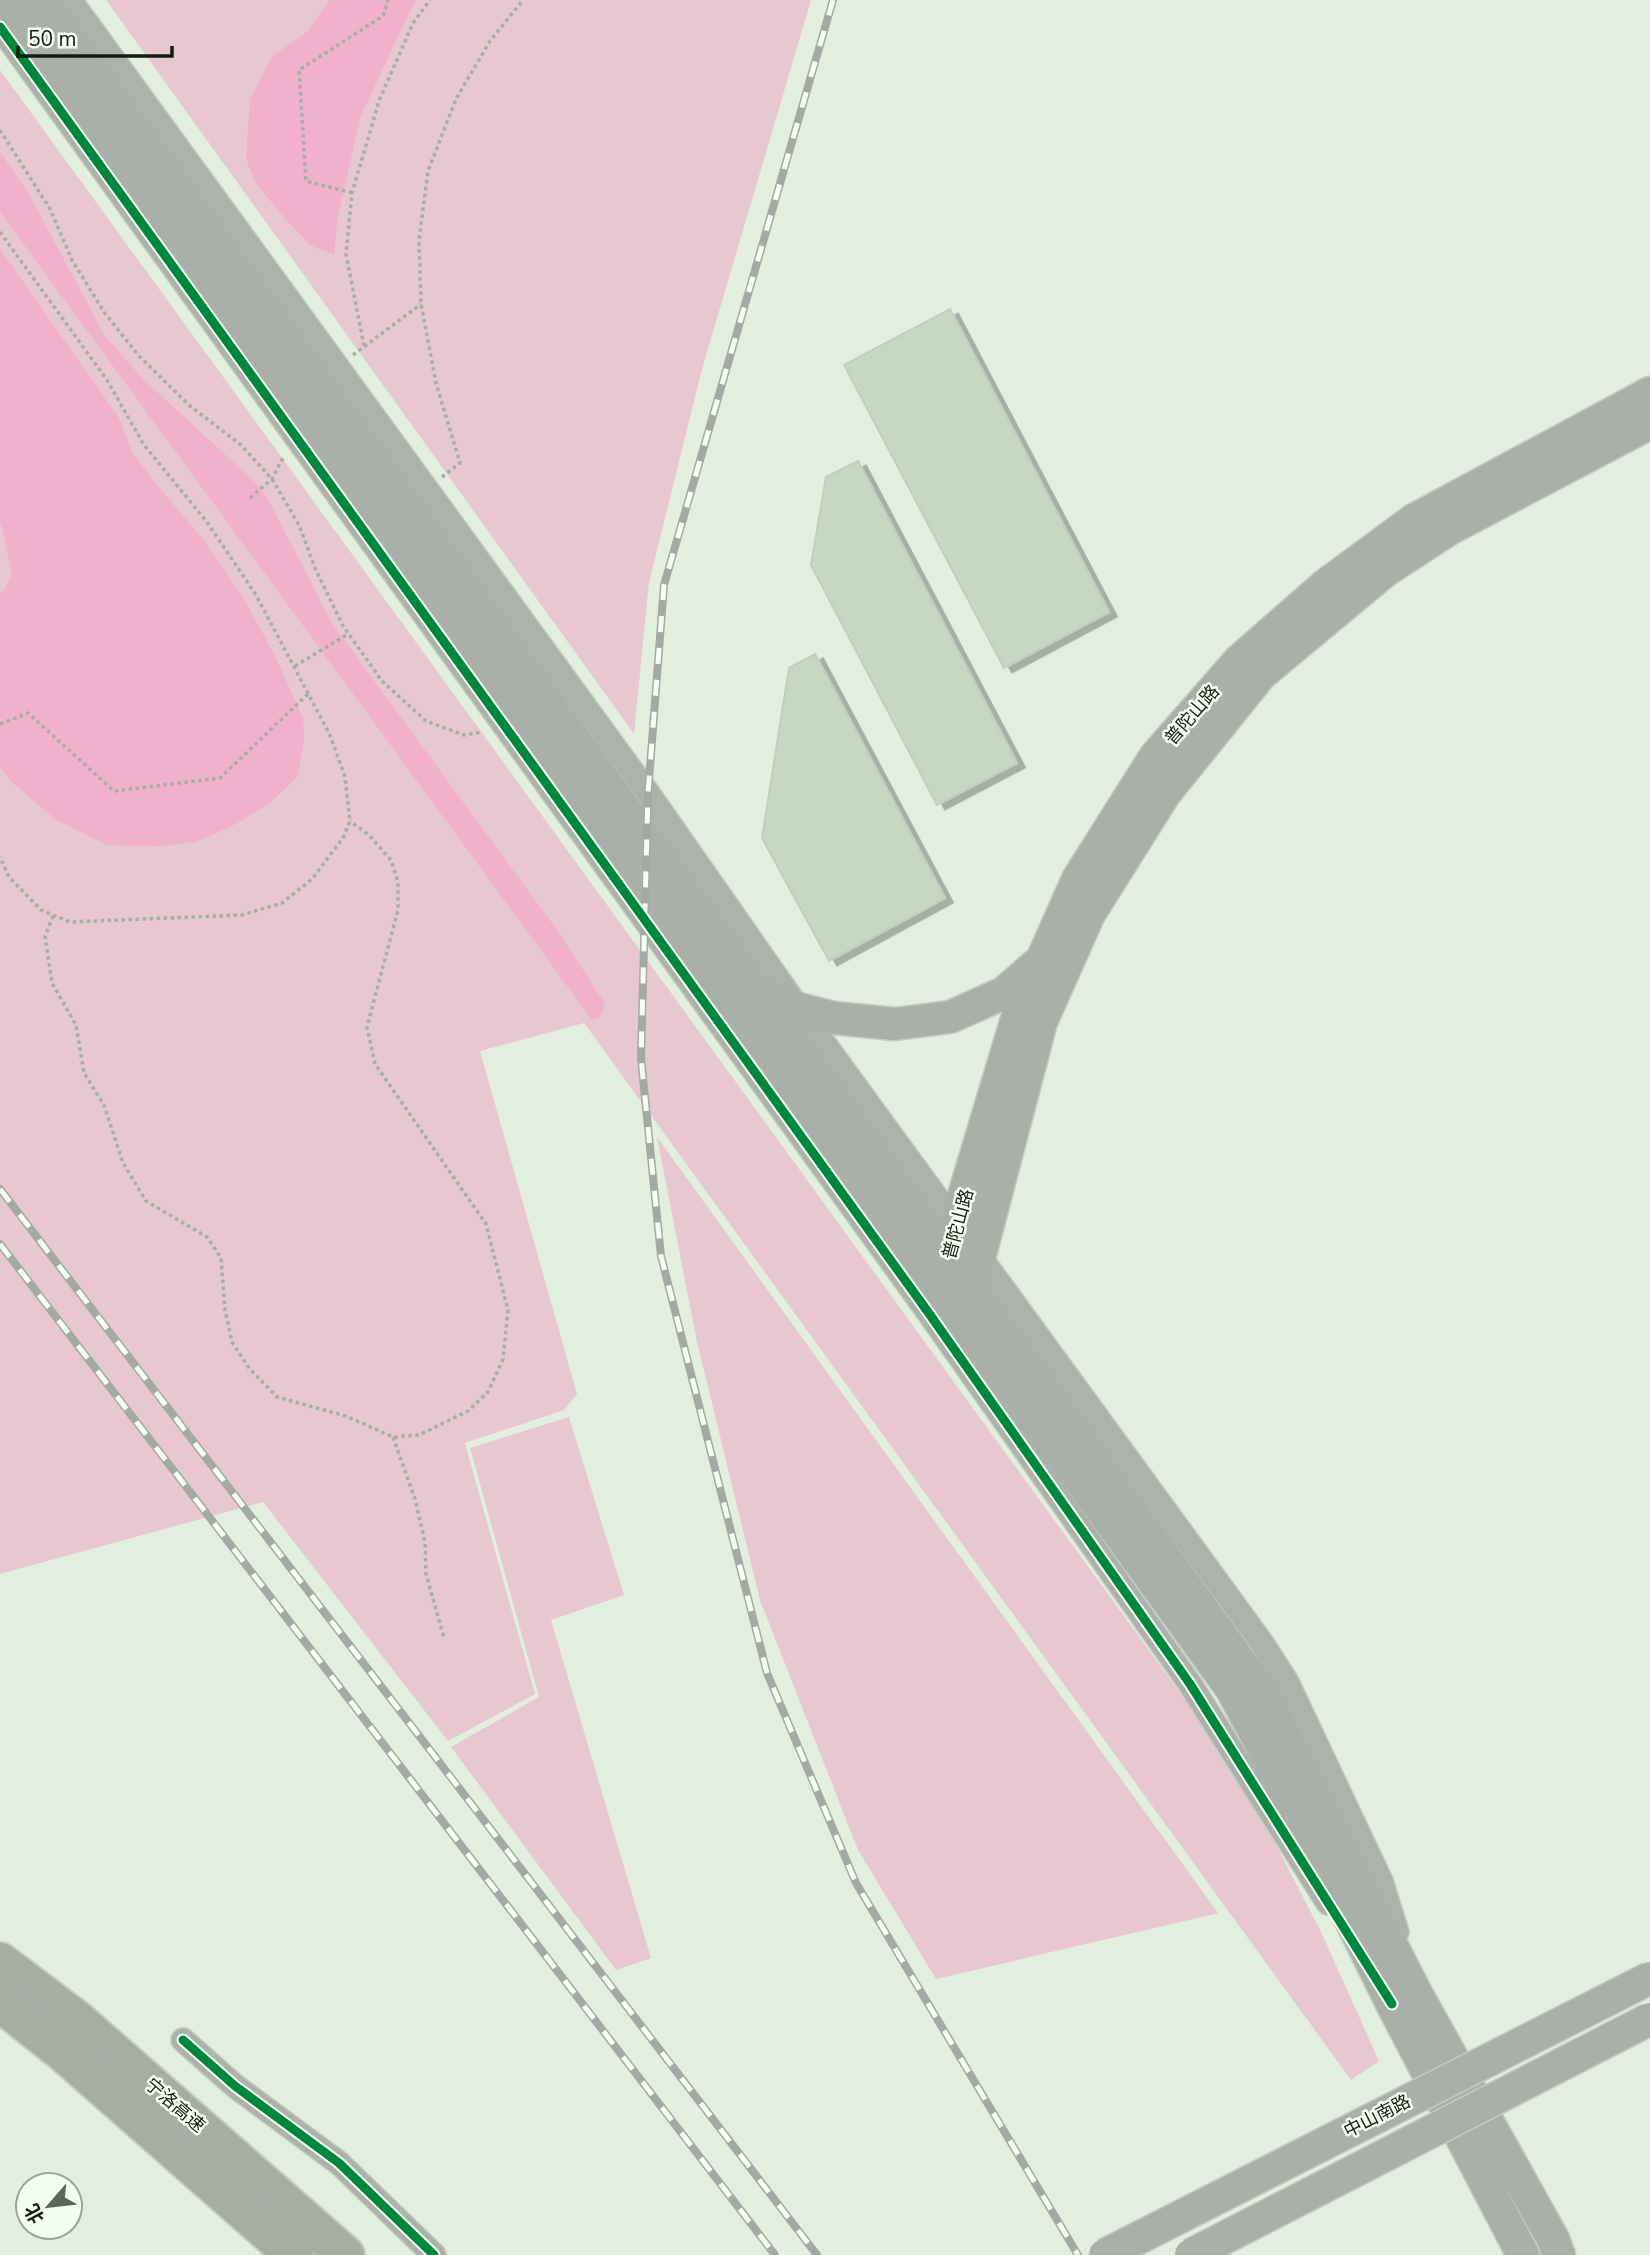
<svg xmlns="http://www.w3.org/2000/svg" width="1650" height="2255" viewBox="0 0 1650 2255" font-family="'Nunito Sans','Noto Sans SC',sans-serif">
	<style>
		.green { fill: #e7c7d0 }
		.water { fill: #f1b1cb }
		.building { fill: #c6d8c2; stroke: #c3cdc1; stroke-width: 2; filter: url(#shadow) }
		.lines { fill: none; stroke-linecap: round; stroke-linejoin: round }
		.minor-casing { stroke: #c2ccc0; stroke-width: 26 }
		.secondary-casing { stroke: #c2ccc0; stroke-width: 35 }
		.motorway-casing { stroke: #c2ccc0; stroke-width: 42 }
		.path { stroke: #a7aea6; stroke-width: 3.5; stroke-dasharray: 3.5 3.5; stroke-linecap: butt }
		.minor { stroke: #acb1aa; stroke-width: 23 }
		.secondary { stroke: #aab0a8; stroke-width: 32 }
		.motorway { stroke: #a6aea4; stroke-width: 38 }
		.rail-casing { stroke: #a4aaa3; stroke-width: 8 }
		.rail { stroke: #f5fef2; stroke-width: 5; stroke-dasharray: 16; stroke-linecap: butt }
		.secondary-bridge-casing { stroke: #c2ccc0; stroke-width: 35; stroke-linecap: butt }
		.secondary-bridge { stroke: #aab0a8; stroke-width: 32 }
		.cycleway-casing { stroke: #f5fef2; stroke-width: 13 }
		.cycleway { stroke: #00873e; stroke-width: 9 }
		.labels { text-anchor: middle; stroke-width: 5; stroke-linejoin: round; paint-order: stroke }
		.street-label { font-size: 18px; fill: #141c12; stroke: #f5fef2 }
	</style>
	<defs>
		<filter id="shadow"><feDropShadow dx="8" dy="4.5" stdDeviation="0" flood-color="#0004"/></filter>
	</defs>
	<rect width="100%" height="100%" fill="#e2efdf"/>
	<!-- green -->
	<g class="green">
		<polygon points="106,0 811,0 702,369 649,582 634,734"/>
		<polygon points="0,70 1188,1704 1272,1837 1322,1934 1379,2061 1351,2080 584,1023 480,1051 577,1394 564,1410 465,1443 535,1694 448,1741 263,1502 0,1574"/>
		<polygon points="657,1137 1218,1913 1219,1913 936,1979 858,1850 760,1600 697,1342"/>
		<polygon points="569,1417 624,1595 551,1620 651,1958 616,1970 451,1747 539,1697 470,1448"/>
	</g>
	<!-- water -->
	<g class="water">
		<polygon points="330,0 417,0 411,9 361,115 338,215 334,255 310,245 286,220 255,182 246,159 250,99 272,57 307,32"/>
		<polygon points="0,152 29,194 105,336 143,379 255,482 267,497 331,622 560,934 605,1004 600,1017 592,1020 0,212"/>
		<polygon points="0,249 119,418 132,452 151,478 203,539 243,597 274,654 303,718 304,742 297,777 270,803 232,826 196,842 160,846 107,845 55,819 14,784 0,768 0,593 5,589 12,573 0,520"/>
	</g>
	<!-- building -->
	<g class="building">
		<polygon points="950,309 1109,612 1004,668 844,365"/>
		<polygon points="858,461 1017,763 937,805 811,565 826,477"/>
		<polygon points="815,654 945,898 829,961 762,838 789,668"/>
	</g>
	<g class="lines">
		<!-- minor casing -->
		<g class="minor-casing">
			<g id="minor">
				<polyline points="70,0 648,793 799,1009 1262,1643 1287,1682 1381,1881 1397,1932"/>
				<polyline points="0,27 928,1312 1190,1684 1328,1903"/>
				<polyline points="183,2040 235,2086 339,2163 434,2255"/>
			</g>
		</g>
		<!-- secondary casing -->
		<g class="secondary-casing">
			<g id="secondary">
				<polyline points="6,0 1231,1688 1292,1801 1392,2004 1523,2255"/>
				<polyline points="41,0 1260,1689 1417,1995 1553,2239 1559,2255"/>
				<polyline points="1650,393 1414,520 1327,584 1239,661 1155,757 1078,879 1019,1012 946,1255 946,1297 971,1289 1041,1022 1089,914 1165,793 1261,674 1386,570 1449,529 1650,423"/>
				<polyline points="753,988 799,1009 834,1018 895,1024 950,1017 1004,993 1036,965"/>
			</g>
		</g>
		<!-- motorway casing -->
		<g class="motorway-casing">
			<g id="motorway">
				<polyline points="0,1962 78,2021 345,2255"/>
				<polyline points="0,2002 64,2053 294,2255"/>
			</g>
		</g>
		<!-- path -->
		<g class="path">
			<polyline points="0,130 50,209 72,260 104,312 139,356 190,406 241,445 272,479 299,525 315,568 343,626 382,681 426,721 464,735 482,732"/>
			<polyline points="352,193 306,181 299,70 383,16 388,0"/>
			<polyline points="0,232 107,380 144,445 207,522 256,595 330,735 345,777 350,821 343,838 312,879 282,903 242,915 70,922 41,910 9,877 0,857"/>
			<polyline points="364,346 346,254 352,193 379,101 413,23 430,0"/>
			<polyline points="353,355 421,304"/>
			<polyline points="442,477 460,463 436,383 421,304 419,240 428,171 456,99 490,41 523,0"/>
			<polyline points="250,498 272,479 284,456"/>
			<polyline points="295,666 348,634"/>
			<polyline points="0,724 28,713 114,791 220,778 309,693"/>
			<polyline points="53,916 45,936 52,983 76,1025 84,1073 104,1105 123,1163 146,1201 207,1237 221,1258 225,1310 232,1342 249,1368 277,1397 346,1416 393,1437 419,1435 468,1411 488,1392 503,1359 508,1310 486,1224 375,1064 367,1027 398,910 398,882 391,860 369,835 350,821"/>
			<polyline points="393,1437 415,1499 425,1542 426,1574 444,1638"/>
		</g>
		<!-- minor -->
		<use href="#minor" class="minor"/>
		<!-- secondary -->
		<use href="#secondary" class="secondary"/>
		<!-- motorway -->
		<use href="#motorway" class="motorway"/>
		<!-- rail casing -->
		<g class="rail-casing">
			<g id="rail">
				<polyline points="833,0 664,585 648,793 641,1058 661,1256 767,1673 856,1883 1078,2255"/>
				<polyline points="0,1189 817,2255"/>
				<polyline points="0,1244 775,2255"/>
			</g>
		</g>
		<!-- rail -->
		<use href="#rail" class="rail"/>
		<!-- secondary-bridge casing -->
		<g class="secondary-bridge-casing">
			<g id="secondary-bridge">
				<polyline points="1105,2255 1650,1978"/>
				<polyline points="1191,2255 1650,2019"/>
			</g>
		</g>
		<!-- secondary-bridge -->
		<use href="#secondary-bridge" class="secondary-bridge"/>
		<!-- cycleway casing -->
		<g class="cycleway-casing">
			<g id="cycleway">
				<polyline points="0,27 928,1312 1190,1684 1392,2004"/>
				<polyline points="183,2040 235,2086 339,2163 434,2255"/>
			</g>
		</g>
		<!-- cycleway -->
		<use href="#cycleway" class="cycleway"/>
	</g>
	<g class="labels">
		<!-- street labels -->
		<g class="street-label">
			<text transform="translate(1192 715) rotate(-49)" y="6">普陀山路</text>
			<text transform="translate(958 1224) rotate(-75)" y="6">普陀山路</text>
			<text transform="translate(175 2105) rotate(41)" y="6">宁洛高速</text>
			<text transform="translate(1377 2116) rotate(-27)" y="6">中山南路</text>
		</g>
	</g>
	<!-- north arrow -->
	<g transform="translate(49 2206) rotate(242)"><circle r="33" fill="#f5fef2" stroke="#9ba498" stroke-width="2"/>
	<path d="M0-5L12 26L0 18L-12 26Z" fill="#5c665a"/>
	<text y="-10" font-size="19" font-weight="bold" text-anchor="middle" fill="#141c12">北</text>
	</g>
	<!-- scale -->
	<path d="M18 46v10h154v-10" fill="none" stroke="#141c12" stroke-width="3.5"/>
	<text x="28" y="46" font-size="21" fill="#141c12" stroke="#f5fef2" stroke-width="5" paint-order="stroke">50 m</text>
</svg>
